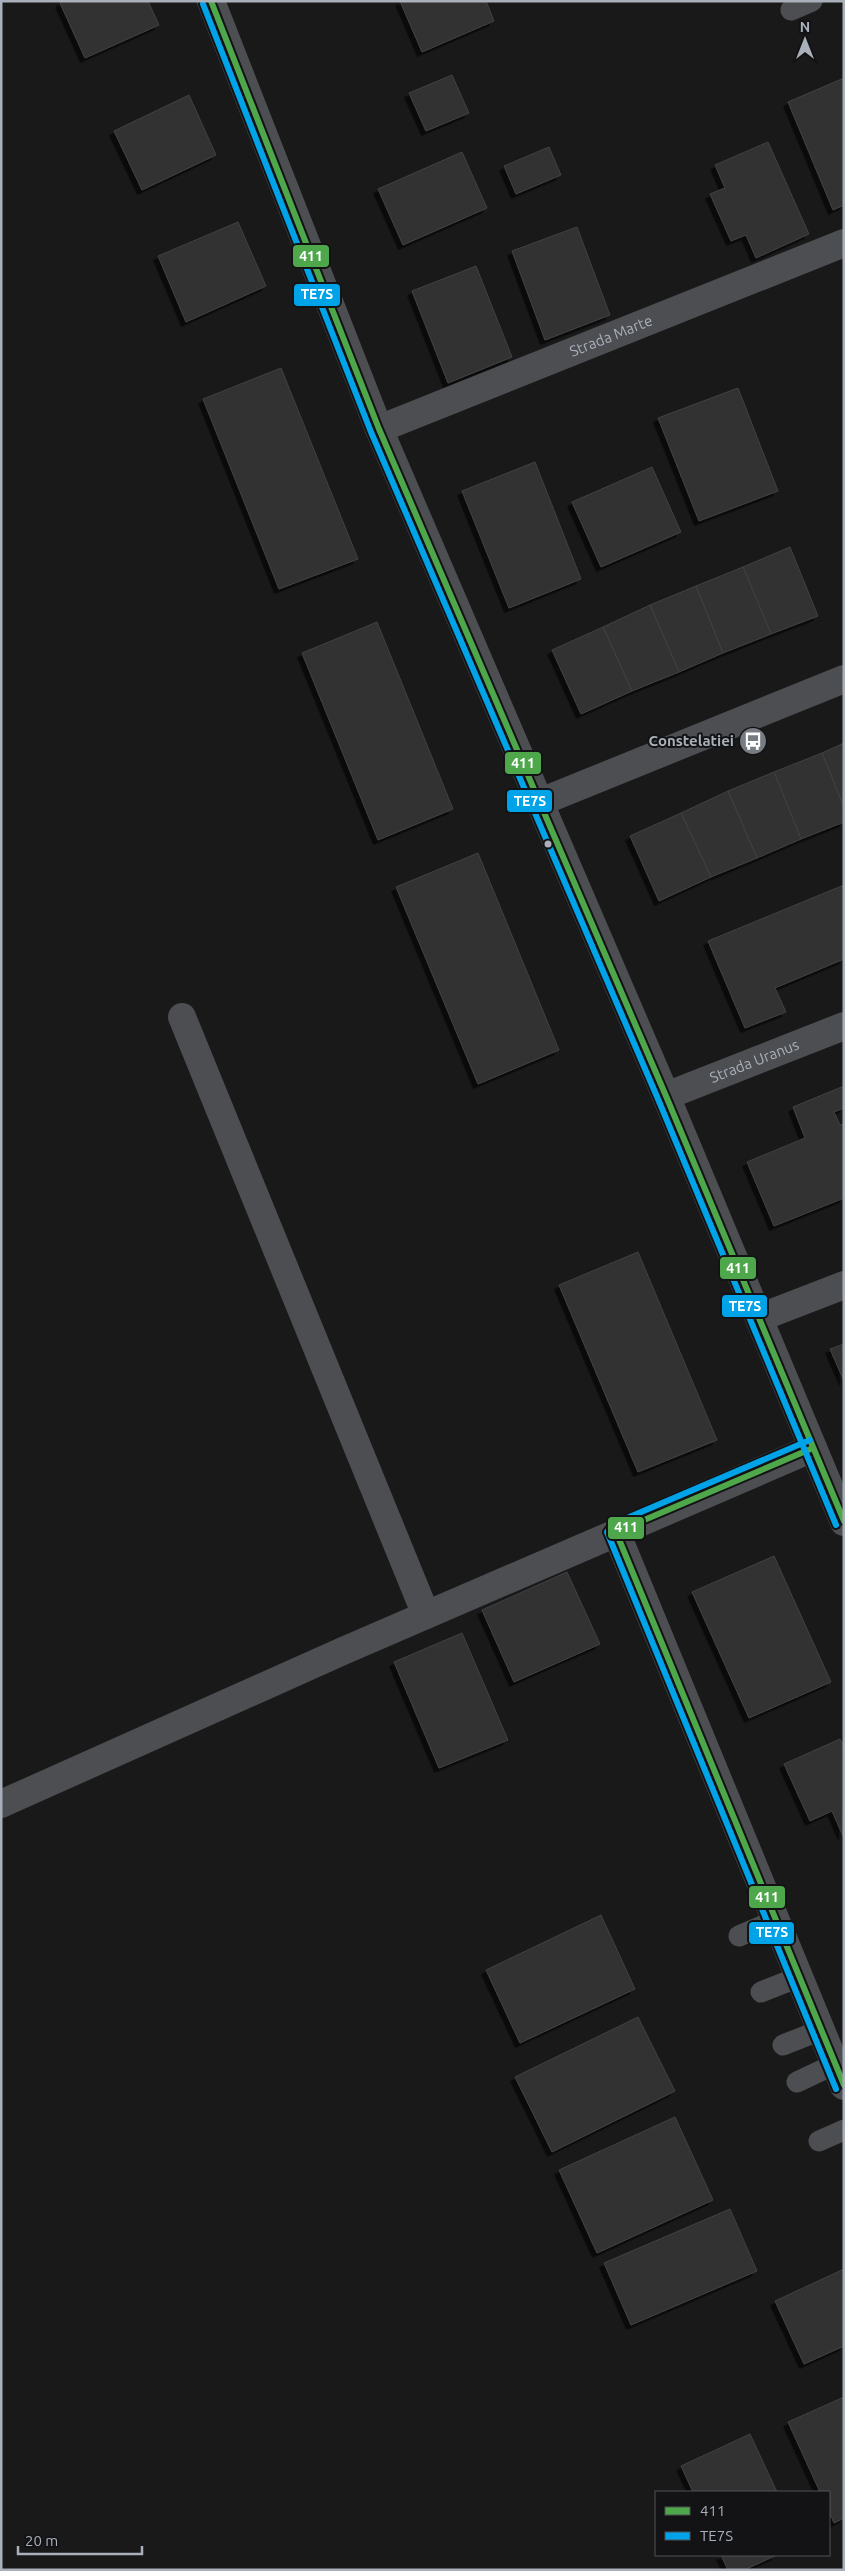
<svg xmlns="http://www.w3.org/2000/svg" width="845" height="2571" viewBox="0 0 845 2571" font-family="Ubuntu,sans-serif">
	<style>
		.building { fill: #313131; stroke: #414245; filter: url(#shadow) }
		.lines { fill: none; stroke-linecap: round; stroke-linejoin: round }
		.service { stroke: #4c4e52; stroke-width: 21 }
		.minor { stroke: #4c4e52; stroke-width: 28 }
		.bus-1-casing { stroke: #131315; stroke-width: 10 }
		.bus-2-casing { stroke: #131315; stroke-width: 10 }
		.bus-1 { stroke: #4ea74b; stroke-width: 6 }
		.bus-2 { stroke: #00a3e8; stroke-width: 6 }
		.bus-dot { fill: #a9b0ba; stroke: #131315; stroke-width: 2 }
		.labels { text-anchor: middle; stroke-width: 4; stroke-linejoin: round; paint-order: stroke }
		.street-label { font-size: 15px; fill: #a9b0ba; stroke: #131315 }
		.poi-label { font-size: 15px; font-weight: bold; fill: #a9b0ba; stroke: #131315; text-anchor: end }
		.line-badge { stroke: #131315; stroke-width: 2 }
		.badge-label { font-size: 14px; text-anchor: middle; font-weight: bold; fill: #fff }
	</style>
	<defs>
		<filter id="shadow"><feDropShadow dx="-4.5" dy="4.5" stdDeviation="0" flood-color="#0009"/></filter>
	</defs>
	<rect width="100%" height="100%" fill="#191919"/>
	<!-- building -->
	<g class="building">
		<polygon points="63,1 148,1 159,25 85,58 60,3"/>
		<polygon points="400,1 486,1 494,21 422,52"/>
		<polygon points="452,75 469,113 426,131 409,93"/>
		<polygon points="844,78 844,205 833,210 788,102"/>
		<polygon points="189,95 216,155 142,190 114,131"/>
		<polygon points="768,142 809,234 756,258 746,235 731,241 710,194 725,188 715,165"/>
		<polygon points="549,147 561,175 516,194 504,166"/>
		<polygon points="462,152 487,208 403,245 378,189"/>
		<polygon points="238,222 266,286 186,322 158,256"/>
		<polygon points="577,227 610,315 545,340 512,251"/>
		<polygon points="476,266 512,357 448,383 412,291"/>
		<polygon points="281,368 358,559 279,589 203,399"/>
		<polygon points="738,388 778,491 699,521 658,418"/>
		<polygon points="535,462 581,579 509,608 462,491"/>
		<polygon points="652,467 681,532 601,567 572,502"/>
		<polygon points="790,547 818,616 771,634 743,567"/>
		<polygon points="743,567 771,634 723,653 696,586"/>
		<polygon points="696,586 723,653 679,672 650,605"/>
		<polygon points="650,605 679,672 632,691 603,627"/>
		<polygon points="377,622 453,809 378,840 302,653"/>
		<polygon points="603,627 632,691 581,714 552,650"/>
		<polygon points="844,743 844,807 822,753"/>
		<polygon points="822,753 844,807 844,822 801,839 774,772"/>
		<polygon points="774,772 801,839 757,858 728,791"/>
		<polygon points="728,791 757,858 711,877 681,813"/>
		<polygon points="681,813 711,877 659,901 630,836"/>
		<polygon points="478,853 559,1050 478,1084 396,887"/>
		<polygon points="844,885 844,959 775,988 786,1012 745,1028 708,941"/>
		<polygon points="844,1086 844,1108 834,1112 840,1125 844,1124 844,1198 774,1226 747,1162 805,1138 793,1107"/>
		<polygon points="638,1252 717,1440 638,1472 559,1285"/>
		<polygon points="844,1344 844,1381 830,1349"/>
		<polygon points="774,1556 831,1682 749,1718 692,1592"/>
		<polygon points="567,1572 600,1644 514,1682 482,1610"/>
		<polygon points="462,1633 508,1740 439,1768 394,1662"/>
		<polygon points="840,1739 844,1747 843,1836 832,1811 810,1821 784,1764"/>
		<polygon points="601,1915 635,1989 520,2043 486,1970"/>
		<polygon points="638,2017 675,2091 552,2152 515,2077"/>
		<polygon points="675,2117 713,2200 597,2253 559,2170"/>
		<polygon points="730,2209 757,2271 631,2325 604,2263"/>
		<polygon points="844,2269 844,2346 804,2364 775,2301"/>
		<polygon points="844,2397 844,2518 834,2523 829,2511 829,2492 820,2492 788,2422"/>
		<polygon points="750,2434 777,2492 693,2492 681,2466"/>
		<polygon points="721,2555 777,2555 744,2570 728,2570"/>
	</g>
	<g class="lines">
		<!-- service -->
		<g class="service">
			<polyline points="791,10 812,1"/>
			<polyline points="739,1936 776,1920"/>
			<polyline points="761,1992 799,1977"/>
			<polyline points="783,2045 821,2030"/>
			<polyline points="797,2082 835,2064"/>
			<polyline points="819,2141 844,2130"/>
		</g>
		<!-- minor -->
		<g class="minor">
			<polyline points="211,1 379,429 666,1096 844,1522"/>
			<path id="s1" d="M379,429l465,-186"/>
			<polyline points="538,803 844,679"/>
			<polyline points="182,1017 426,1615"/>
			<path id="s2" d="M666,1096l178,-70"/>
			<polyline points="759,1318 844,1285"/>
			<polyline points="616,1532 844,2086"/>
			<polyline points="1,1804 343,1651 813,1448"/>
		</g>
		<!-- bus-1 casing -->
		<g class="bus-1-casing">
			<g id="bus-1">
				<polyline points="211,1 379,429 666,1096 844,1521"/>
				<polyline points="813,1448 616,1532 844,2085"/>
			</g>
		</g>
		<!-- bus-2 casing -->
		<g class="bus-2-casing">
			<g id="bus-2">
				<polyline points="203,4 371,432 658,1099 836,1525"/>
				<polyline points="810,1440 613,1524 607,1532 836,2089"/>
			</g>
		</g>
		<!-- bus-1 -->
		<use href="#bus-1" class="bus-1"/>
		<!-- bus-2 -->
		<use href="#bus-2" class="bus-2"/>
	</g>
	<!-- icons -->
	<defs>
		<g id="bus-disc" transform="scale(1.4375)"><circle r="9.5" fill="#777b82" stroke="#131315"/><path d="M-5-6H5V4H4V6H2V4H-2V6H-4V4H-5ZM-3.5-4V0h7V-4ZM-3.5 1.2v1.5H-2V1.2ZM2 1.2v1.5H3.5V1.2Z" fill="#fff"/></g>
	</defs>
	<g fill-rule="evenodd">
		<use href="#bus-disc" x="753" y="741"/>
	</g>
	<!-- markers -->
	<circle class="bus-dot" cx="548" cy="844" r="4.5"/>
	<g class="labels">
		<!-- street labels -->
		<g class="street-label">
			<text dy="5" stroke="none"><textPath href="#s1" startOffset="250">Strada Marte</textPath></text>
			<text dy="5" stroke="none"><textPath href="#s2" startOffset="95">Strada Uranus</textPath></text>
		</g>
		<!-- poi labels -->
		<g class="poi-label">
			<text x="734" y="746">Constelatiei</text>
		</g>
	</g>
	<g class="line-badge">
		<rect x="292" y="244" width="38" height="24" rx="5" fill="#4ea74b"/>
		<rect x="293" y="283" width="48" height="24" rx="5" fill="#00a3e8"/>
		<rect x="504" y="751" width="38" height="24" rx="5" fill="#4ea74b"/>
		<rect x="506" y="789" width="47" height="24" rx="5" fill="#00a3e8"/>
		<rect x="719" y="1256" width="38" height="24" rx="5" fill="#4ea74b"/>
		<rect x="721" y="1294" width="47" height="24" rx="5" fill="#00a3e8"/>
		<rect x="607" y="1516" width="38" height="24" rx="5" fill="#4ea74b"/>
		<rect x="748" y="1885" width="38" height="24" rx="5" fill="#4ea74b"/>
		<rect x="748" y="1921" width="47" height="24" rx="5" fill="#00a3e8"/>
	</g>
	<g class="badge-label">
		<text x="311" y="261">411</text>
		<text x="317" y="299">TE7S</text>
		<text x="523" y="768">411</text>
		<text x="530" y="806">TE7S</text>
		<text x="738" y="1273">411</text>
		<text x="745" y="1311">TE7S</text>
		<text x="626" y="1532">411</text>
		<text x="767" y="1902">411</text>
		<text x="772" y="1937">TE7S</text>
	</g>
	<!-- border -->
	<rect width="845" height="2571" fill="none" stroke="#a9b0ba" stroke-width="5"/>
	<!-- legend -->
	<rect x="655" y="2491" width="175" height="65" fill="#131315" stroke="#4f5257"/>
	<rect x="665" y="2507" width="25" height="8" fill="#4ea74b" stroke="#4f5257"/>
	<text x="700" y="2516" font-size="15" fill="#a9b0ba">411</text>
	<rect x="665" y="2532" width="25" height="8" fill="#00a3e8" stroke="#4f5257"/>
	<text x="700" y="2541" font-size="15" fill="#a9b0ba">TE7S</text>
	<!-- north arrow -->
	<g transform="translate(805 40)" stroke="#131315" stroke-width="4" paint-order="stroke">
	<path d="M0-4L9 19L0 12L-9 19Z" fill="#a9b0ba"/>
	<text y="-8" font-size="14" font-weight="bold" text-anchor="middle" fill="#a9b0ba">N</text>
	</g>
	<!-- scale -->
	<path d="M18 2546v8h124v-8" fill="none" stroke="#a9b0ba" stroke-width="2.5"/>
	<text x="25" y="2546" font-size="15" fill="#a9b0ba" stroke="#131315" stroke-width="4" paint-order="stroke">20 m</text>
</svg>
